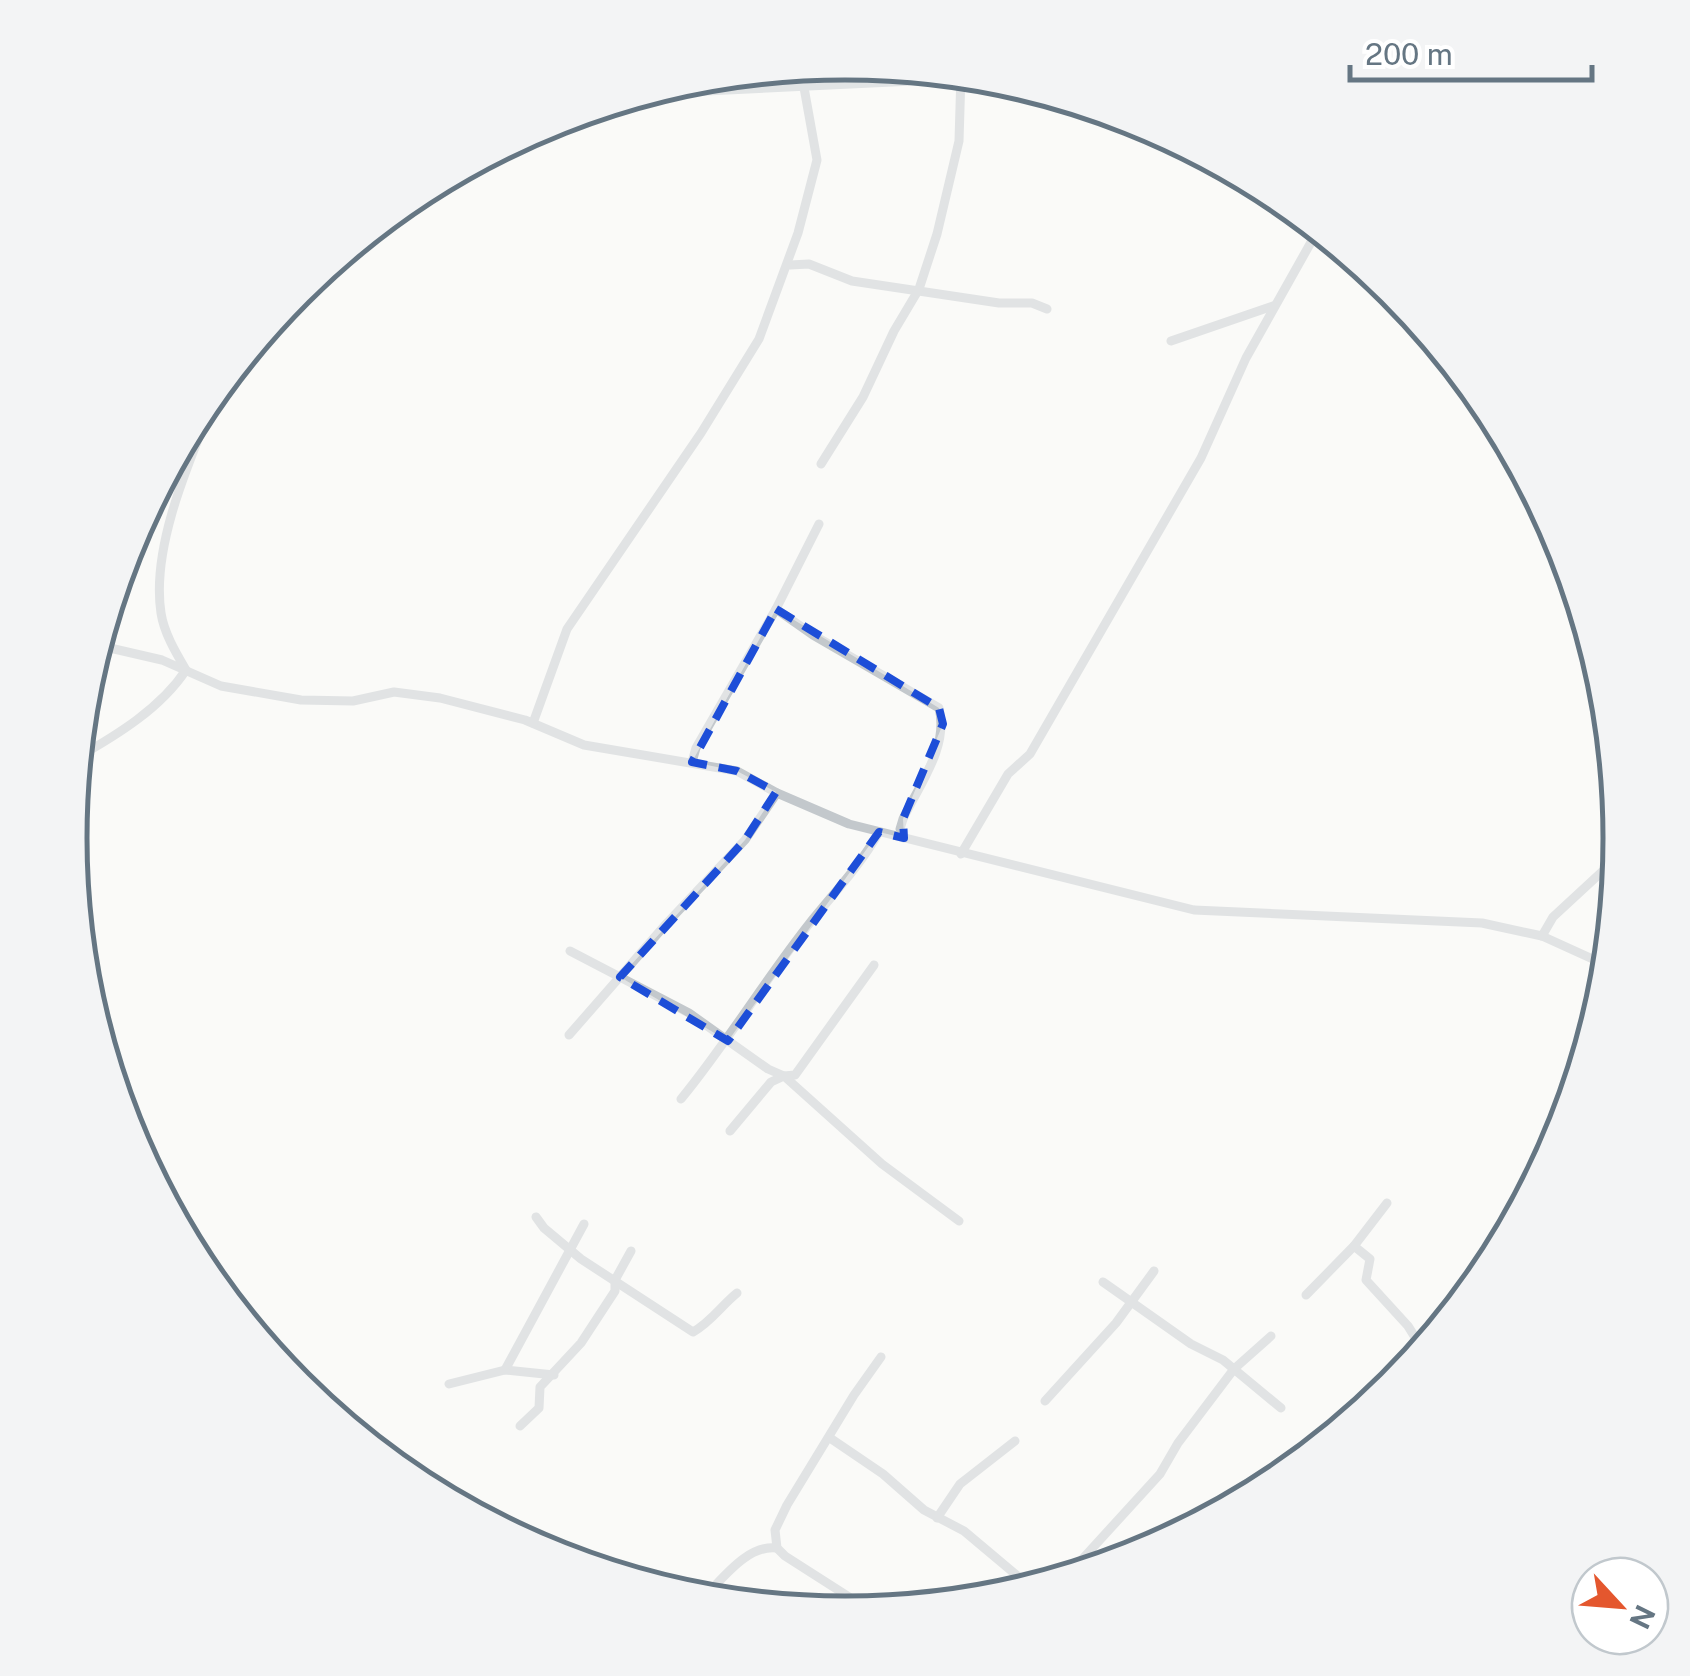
<svg xmlns="http://www.w3.org/2000/svg" width="1690" height="1676" viewBox="0 0 1690 1676" font-family="'Public Sans',sans-serif">
	<style>
		.lines { fill: none; stroke-linecap: round; stroke-linejoin: round }
		.street { stroke: #c3c8cc; stroke-width: 9 }
		.highway { stroke: #c3c9ce; stroke-width: 18 }
		.marked { fill: none; stroke: #1d4ed8; stroke-width: 8; stroke-dasharray: 20 12; stroke-linejoin: round }
		.rim { fill: none; stroke: #657683; stroke-width: 5 }
	</style>
	<rect width="100%" height="100%" fill="#fafaf8"/>
	<g class="lines">
		<!-- street -->
		<g class="street">
			<polyline points="790,265 809,264 852,281 999,303 1032,303 1047,309"/>
			<polyline points="1171,341 1273,306"/>
			<polyline points="821,464 863,397 894,331 919,289 937,234 959,141 961,74"/>
			<path d="M819,524l-43,85 37,26 126,73c10,39 -20,77 -36,111l-3,10 4,9"/>
			<polyline points="97,645 162,660 221,686 301,700 353,701 394,692 440,698 525,720 584,745 737,771 777,793 849,824 1194,910 1482,923 1542,936 1608,966"/>
			<polyline points="533,723 567,629 701,433 759,339 798,233 817,160 803,82"/>
			<path d="M78,757c39,-22 83,-49 108,-87 -10,-17 -22,-37 -25,-57 -11,-72 35,-166 61,-233"/>
			<polyline points="692,762 696,748 776,609"/>
			<polyline points="961,854 1008,774 1030,754 1201,458 1246,358 1319,228"/>
			<polyline points="1542,936 1553,917 1619,856"/>
			<polyline points="570,951 689,1013 768,1069 784,1076 795,1075 874,965"/>
			<polyline points="569,1035 667,923 745,840 777,793"/>
			<path d="M681,1099c46,-56 83,-118 128,-175 24,-30 51,-58 70,-92"/>
			<polyline points="730,1131 771,1082 784,1076 882,1164 959,1221"/>
			<path d="M536,1217l8,11 37,31 112,73c18,-10 28,-26 44,-39"/>
			<polyline points="1354,1246 1370,1259 1366,1280 1408,1326 1423,1350"/>
			<polyline points="1103,1282 1191,1344 1223,1360 1281,1408"/>
			<polyline points="1306,1295 1354,1246 1387,1203"/>
			<polyline points="554,1375 505,1370 584,1224"/>
			<polyline points="449,1384 505,1370"/>
			<polyline points="1045,1401 1116,1323 1154,1271"/>
			<polyline points="520,1426 539,1408 540,1387 581,1343 615,1291 615,1280 631,1251"/>
			<polyline points="830,1438 883,1474 924,1510 964,1531 1032,1588"/>
			<polyline points="937,1518 960,1484 1015,1441"/>
			<polyline points="1066,1577 1160,1474 1178,1443 1234,1369 1271,1336"/>
			<path d="M702,1599c20,-19 45,-55 75,-51"/>
			<polyline points="871,1611 785,1556 777,1548 775,1530 787,1505 854,1395 881,1357"/>
		</g>
		<!-- highway -->
		<polyline class="highway" points="654,89 965,74"/>
	</g>
	<!-- marked area -->
	<path d="M0 0H1690V1676H0ZM776,609l163,99 4,16 -40,95 1,19 -25,-6 -151,209 -108,-64 125,-137 31,-48 -39,-21 -45,-9z" fill="#fafaf8" fill-opacity=".55" fill-rule="evenodd"/>
	<path class="marked" d="M776,609l163,99 4,16 -40,95 1,19 -25,-6 -151,209 -108,-64 125,-137 31,-48 -39,-21 -45,-9z"/>
	<!-- crop -->
	<path d="M0 0H1690V1676H0ZM87 838a758 758 0 1 1 1516 0a758 758 0 1 1-1516 0Z" fill="#f3f4f5" fill-rule="evenodd"/>
	<path class="rim" d="M87 838a758 758 0 1 1 1516 0a758 758 0 1 1-1516 0Z"/>
	<!-- north arrow -->
	<g transform="translate(1620 1606) rotate(116)"><circle r="48" fill="#ffffff" stroke="#c1c8cd" stroke-width="2.5"/>
	<path d="M0-8L18 38L0 25L-18 38Z" fill="#e4572e"/>
	<text y="-15" font-size="28" font-weight="bold" text-anchor="middle" fill="#657683">N</text>
	</g>
	<!-- scale -->
	<path d="M1350 65v15h242v-15" fill="none" stroke="#657683" stroke-width="5"/>
	<text x="1365" y="65" font-size="30" fill="#657683" stroke="#ffffff" stroke-width="8" paint-order="stroke">200 m</text>
</svg>
